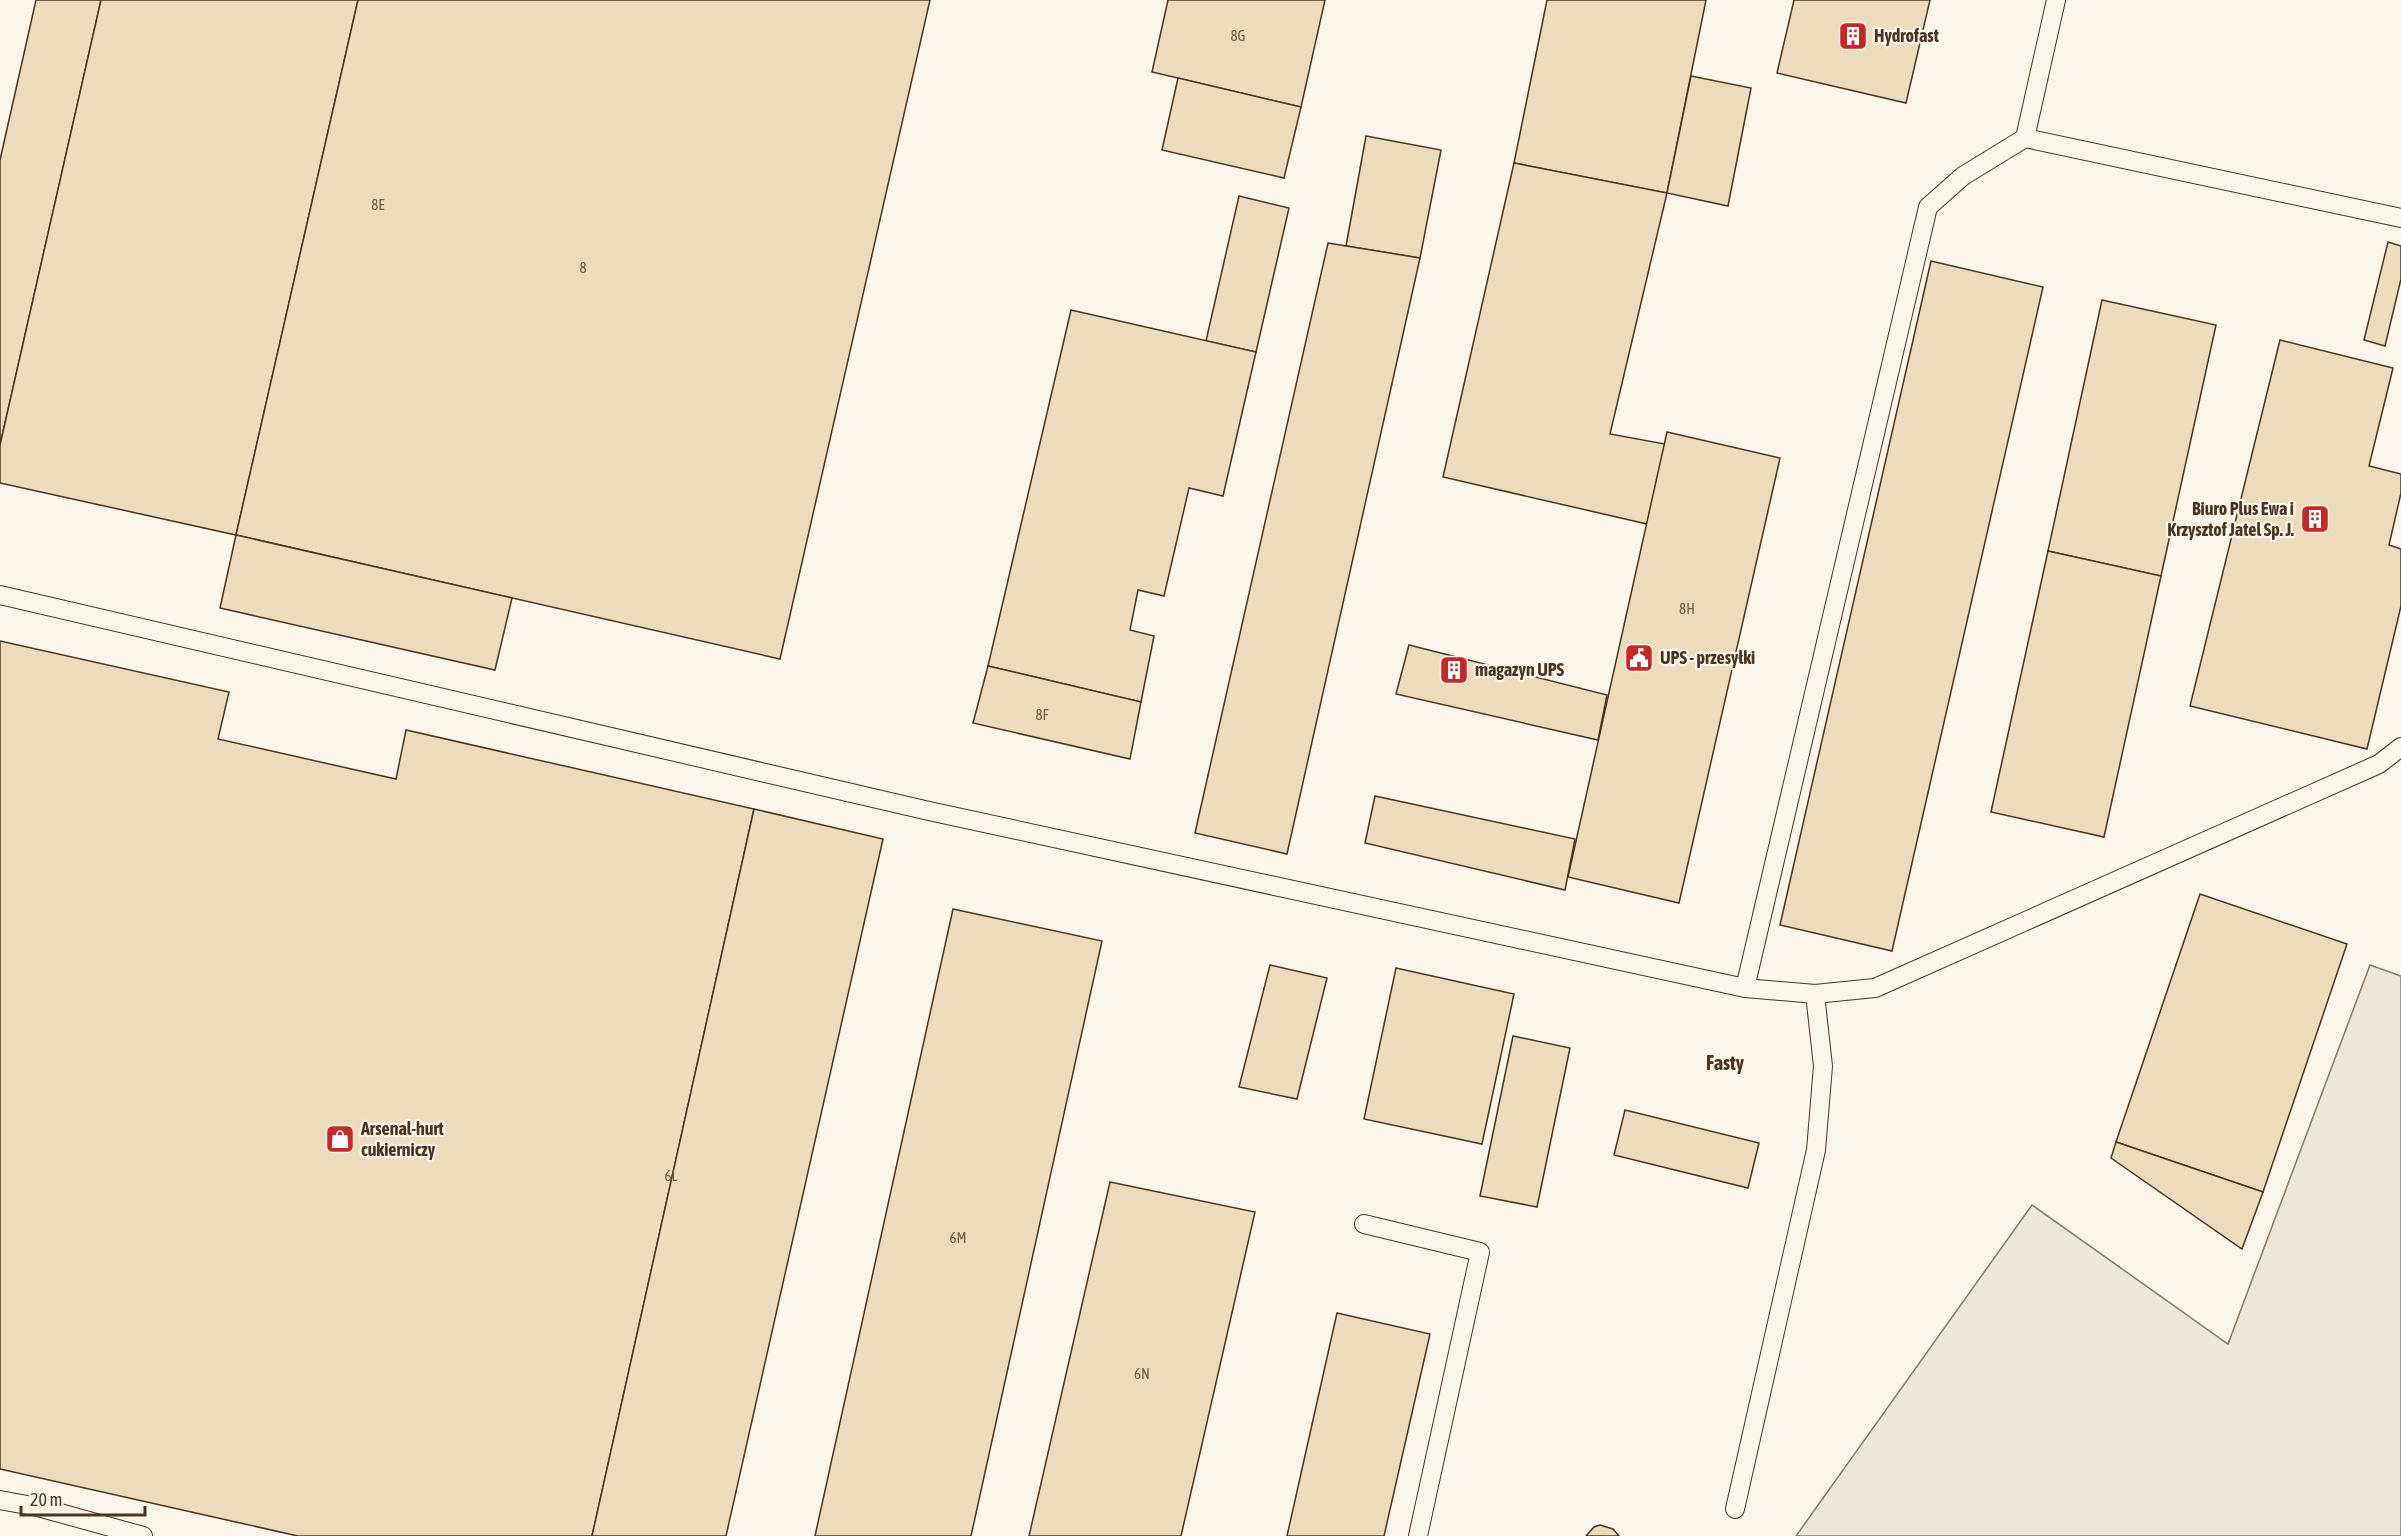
<svg xmlns="http://www.w3.org/2000/svg" width="2401" height="1536" viewBox="0 0 2401 1536" font-family="'Asap Condensed',sans-serif">
	<style>
		.green { fill: #ede6d9; stroke: #887966; stroke-width: 1.5 }
		.building { fill: #ecdcbc; stroke: #4a3520; stroke-width: 1.5 }
		.lines { fill: none; stroke-linecap: round; stroke-linejoin: round }
		.lane-casing { stroke: #4a3520; stroke-width: 20 }
		.lane { stroke: #fbf6e9; stroke-width: 18 }
		.labels { text-anchor: middle; stroke-width: 4.5; stroke-linejoin: round; paint-order: stroke }
		.number-label { font-size: 15px; fill: #725f47 }
		.poi-label { font-size: 18px; font-weight: bold; fill: #4a3520; stroke: #fbf6e9; text-anchor: start }
		.neighbourhood-label { font-size: 20px; font-weight: bold; fill: #4a3520; stroke: #fbf6e9 }
	</style>
	<rect width="100%" height="100%" fill="#fbf6e9"/>
	<!-- green -->
	<polygon class="green" points="2370,965 2401,976 2401,1536 1796,1536 2032,1205 2228,1344"/>
	<!-- building -->
	<g class="building">
		<polygon points="36,0 101,0 0,445 0,160"/>
		<polygon points="101,0 358,0 236,535 0,483 0,445"/>
		<polygon points="358,0 930,0 780,659 236,535"/>
		<polygon points="1168,0 1325,0 1301,107 1152,72"/>
		<polygon points="1547,0 1706,0 1667,193 1514,163"/>
		<polygon points="1794,0 1930,0 1906,103 1777,73"/>
		<polygon points="1691,76 1751,88 1728,206 1667,193"/>
		<polygon points="1178,78 1301,107 1284,178 1162,150"/>
		<polygon points="1366,136 1441,150 1420,258 1346,246"/>
		<polygon points="1514,163 1667,193 1610,434 1665,444 1647,524 1443,477"/>
		<polygon points="1239,196 1289,208 1256,352 1206,341"/>
		<polygon points="2388,242 2401,246 2401,279 2385,346 2364,340"/>
		<polygon points="1328,243 1420,258 1287,854 1195,833"/>
		<polygon points="1931,261 2043,287 1892,951 1780,925"/>
		<polygon points="2102,300 2216,325 2161,576 2048,551"/>
		<polygon points="1071,310 1256,352 1223,496 1189,488 1164,596 1138,590 1130,630 1154,636 1141,702 988,666"/>
		<polygon points="2280,340 2393,368 2369,466 2401,474 2401,493 2389,545 2401,549 2401,606 2367,749 2190,706"/>
		<polygon points="1667,432 1780,458 1679,903 1568,877"/>
		<polygon points="236,535 512,598 495,670 220,608"/>
		<polygon points="2048,551 2161,576 2104,837 1991,812"/>
		<polygon points="0,641 229,692 218,739 396,779 406,730 754,809 592,1536 298,1536 0,1469"/>
		<polygon points="1409,645 1607,695 1598,740 1396,694"/>
		<polygon points="988,666 1141,702 1130,759 973,723"/>
		<polygon points="1375,796 1575,839 1565,890 1365,843"/>
		<polygon points="754,809 883,839 726,1536 592,1536"/>
		<polygon points="2200,894 2347,944 2263,1192 2116,1142"/>
		<polygon points="953,909 1102,941 971,1536 815,1536"/>
		<polygon points="1270,965 1327,978 1297,1099 1239,1087"/>
		<polygon points="1396,968 1514,994 1482,1144 1364,1119"/>
		<polygon points="1513,1036 1570,1048 1537,1207 1480,1196"/>
		<polygon points="1625,1110 1759,1143 1748,1188 1614,1155"/>
		<polygon points="2116,1142 2263,1192 2242,1249 2111,1158"/>
		<polygon points="1110,1182 1255,1212 1181,1536 1029,1536"/>
		<polygon points="1337,1313 1430,1334 1384,1536 1287,1536"/>
		<polygon points="1600,1525 1613,1529 1619,1536 1586,1536 1594,1527"/>
	</g>
	<g class="lines">
		<!-- lane casing -->
		<g class="lane-casing">
			<g id="lane">
				<polyline points="2025,138 2401,218"/>
				<polyline points="0,595 929,811 1745,988 1815,994 1875,988 2379,764 2401,747"/>
				<polyline points="1745,988 1928,207 1963,176 2025,138 2056,0"/>
				<polyline points="1364,1224 1480,1252 1418,1536"/>
				<polyline points="0,1500 38,1507 143,1536"/>
				<polyline points="1735,1509 1816,1150 1823,1066 1815,994"/>
			</g>
		</g>
		<!-- lane -->
		<use href="#lane" class="lane"/>
	</g>
	<!-- icons -->
	<defs>
		<g id="building-square" transform="scale(1.5)"><rect x="-9" y="-9" width="18" height="18" rx="4" fill="#c62828" stroke="#fbf6e9"/><path d="M-4-6H4V6H1V3H-1V6H-4ZM-2.5-4.3h1.7v1.8h-1.7ZM.8-4.3h1.7v1.8H.8ZM-2.5-1h1.7V.8h-1.7ZM.8-1h1.7V.8H.8Z" fill="#fff"/></g>
		<g id="civic-square" transform="scale(1.5)"><rect x="-9" y="-9" width="18" height="18" rx="4" fill="#c62828" stroke="#fbf6e9"/><path d="M-.6-6.5H3V-4.5H.6V-3L4-1V1h2V6H-6V1h2V-1L-.6-3ZM-1.2 2.5V6h2.4V2.5Z" fill="#fff"/></g>
		<g id="shop-square" transform="scale(1.5)"><rect x="-9" y="-9" width="18" height="18" rx="4" fill="#c62828" stroke="#fbf6e9"/><path d="M-5-2.5h2.3a2.7 3.5 0 0 1 5.4 0H5L5.5 6h-11ZM-1.5-2.5h3a1.5 2.3 0 0 0-3 0Z" fill="#fff"/></g>
	</defs>
	<g fill-rule="evenodd">
		<use href="#building-square" x="1853" y="36"/>
		<use href="#building-square" x="2315" y="519"/>
		<use href="#civic-square" x="1639" y="658"/>
		<use href="#building-square" x="1454" y="670"/>
		<use href="#shop-square" x="340" y="1139"/>
	</g>
	<g class="labels">
		<!-- number labels -->
		<g class="number-label">
			<text x="1238" y="41">8G</text>
			<text x="378" y="210">8E</text>
			<text x="583" y="273">8</text>
			<text x="1687" y="614">8H</text>
			<text x="1042" y="720">8F</text>
			<text x="671" y="1181">6L</text>
			<text x="958" y="1243">6M</text>
			<text x="1142" y="1379">6N</text>
		</g>
		<!-- poi labels -->
		<g class="poi-label">
			<text x="1874" y="42">Hydrofast</text>
			<text x="2294" y="515" text-anchor="end">Biuro Plus Ewa i<tspan x="2294" dy="21">Krzysztof Jatel Sp. J.</tspan></text>
			<text x="1660" y="664">UPS - przesyłki</text>
			<text x="1475" y="676">magazyn UPS</text>
			<text x="361" y="1135">Arsenal-hurt<tspan x="361" dy="21">cukierniczy</tspan></text>
		</g>
		<!-- neighbourhood labels -->
		<g class="neighbourhood-label">
			<text x="1725" y="1070">Fasty</text>
		</g>
	</g>
	<!-- scale -->
	<path d="M21 1506v9h124v-9" fill="none" stroke="#4a3520" stroke-width="3"/>
	<text x="30" y="1506" font-size="18" fill="#4a3520" stroke="#fbf6e9" stroke-width="4.5" paint-order="stroke">20 m</text>
</svg>
